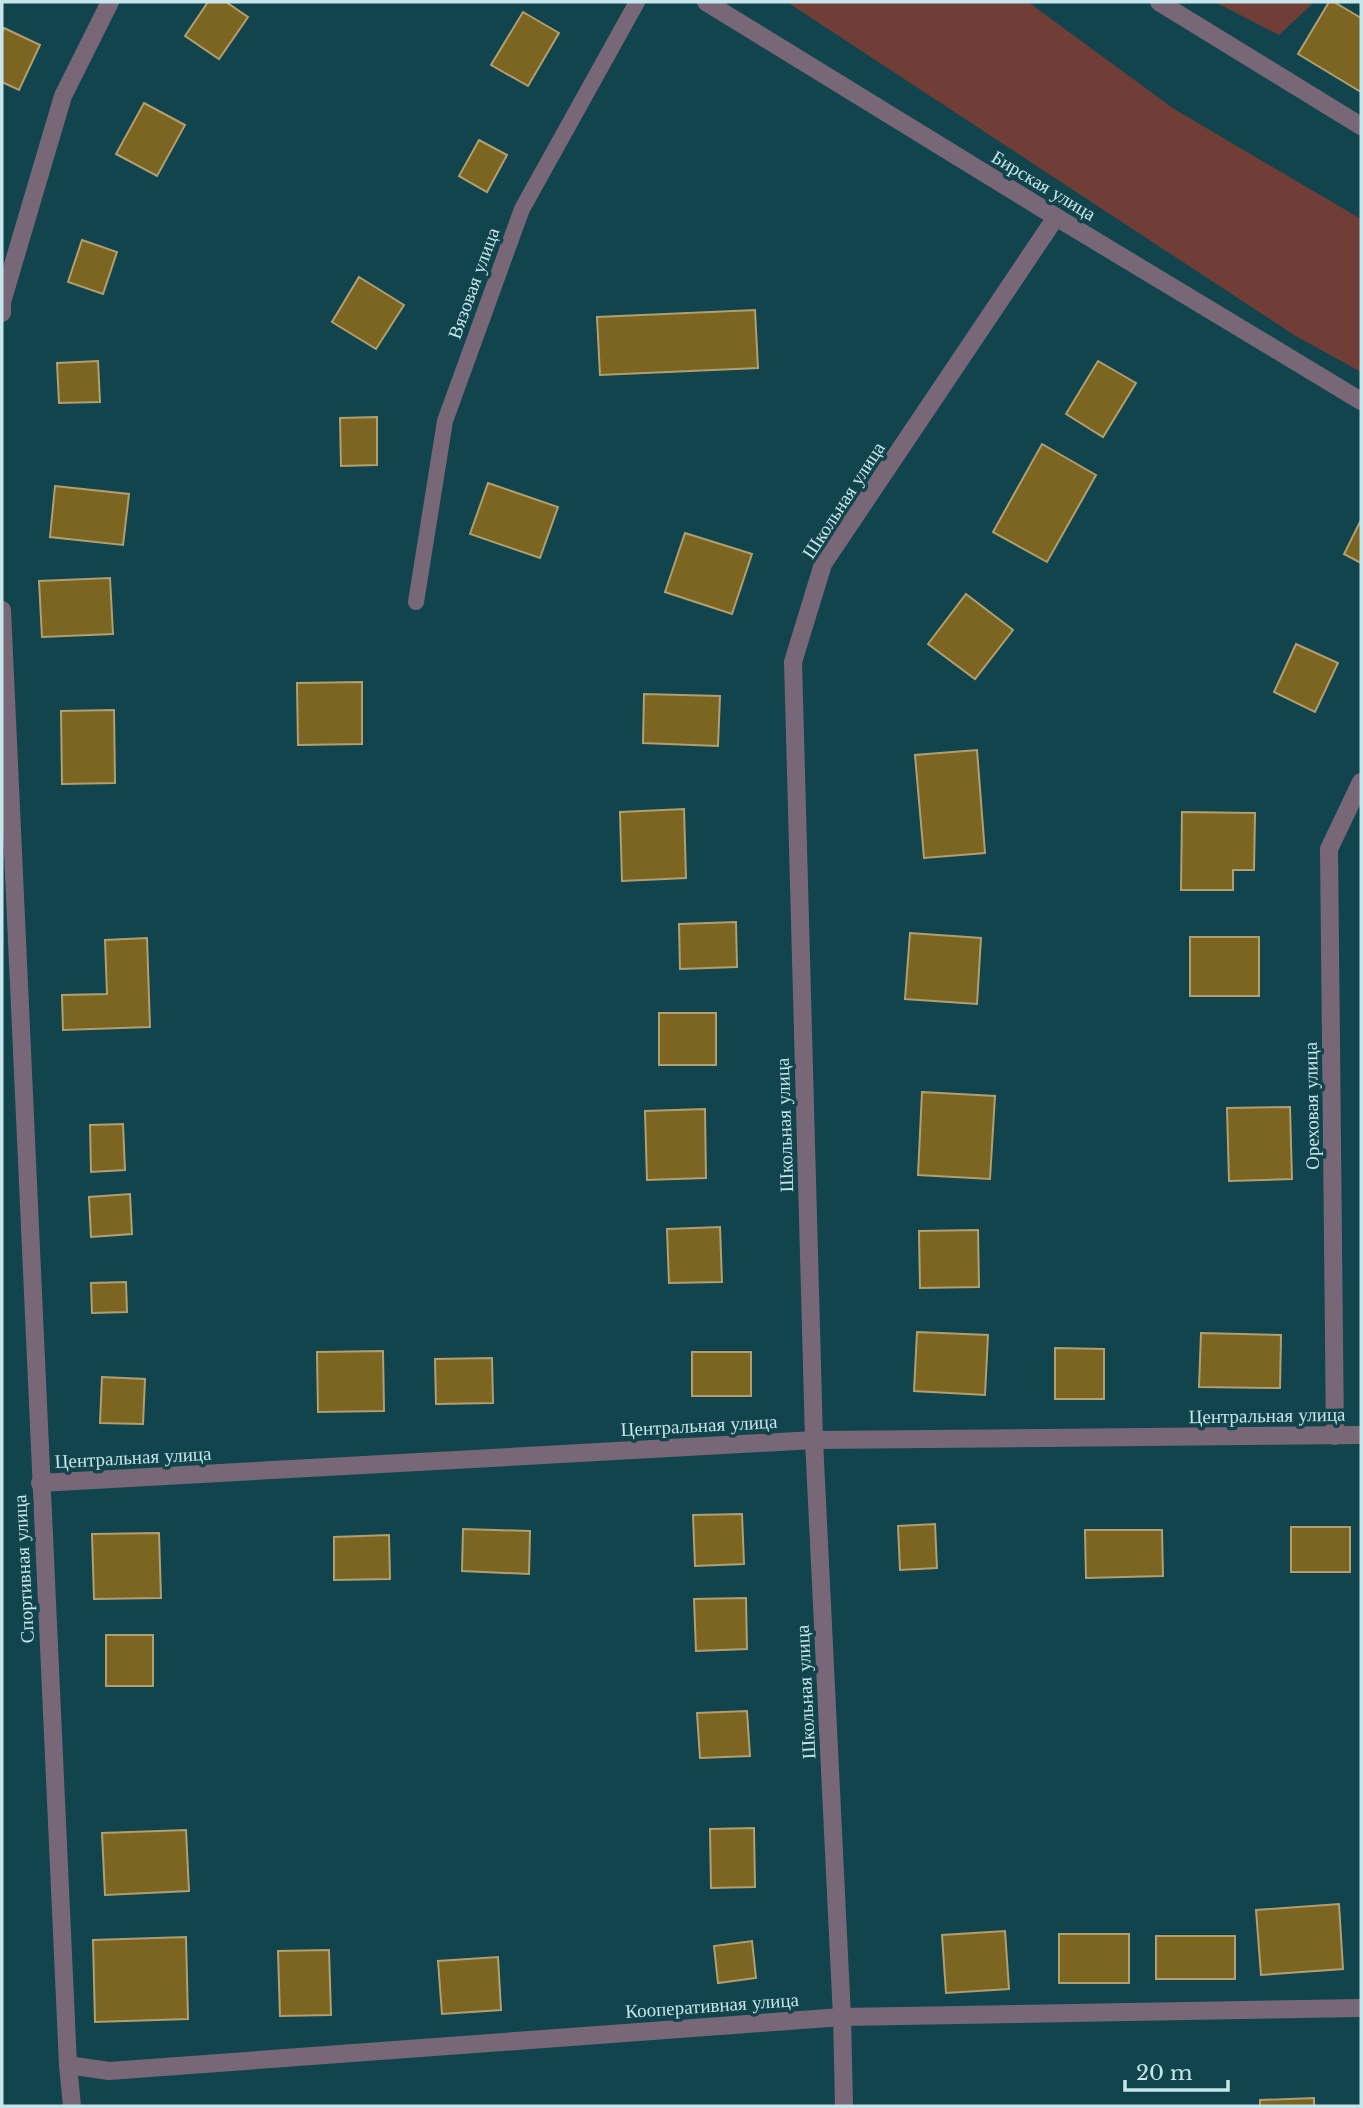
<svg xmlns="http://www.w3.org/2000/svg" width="1363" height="2108" viewBox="0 0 1363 2108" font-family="'Libre Baskerville',serif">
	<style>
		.green { fill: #713d37 }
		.building { fill: #7c6421; stroke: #b29f70; stroke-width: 2 }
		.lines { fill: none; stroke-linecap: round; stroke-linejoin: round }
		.lane { stroke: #786877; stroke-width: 16 }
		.street { stroke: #786877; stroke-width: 18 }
		.labels { text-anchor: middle; stroke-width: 7; stroke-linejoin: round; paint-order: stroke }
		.street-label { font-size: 19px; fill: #c6e6eb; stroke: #11444c }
	</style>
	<rect width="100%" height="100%" fill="#11444c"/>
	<!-- green -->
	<g class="green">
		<polygon points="787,2 1028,2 1174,109 1361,219 1361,372 1294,335"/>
		<polygon points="1215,2 1311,2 1312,4 1279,35"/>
	</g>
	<!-- building -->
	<g class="building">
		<polygon points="208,2 226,2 248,17 219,59 185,36"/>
		<polygon points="1329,2 1334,2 1361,18 1361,92 1298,54"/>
		<polygon points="523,12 559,33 528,86 491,65"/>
		<polygon points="4,28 40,45 19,90 2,82 2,33"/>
		<polygon points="144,103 185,125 157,176 116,154"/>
		<polygon points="479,140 507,155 487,192 459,176"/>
		<polygon points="82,240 117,252 103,294 68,282"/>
		<polygon points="359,277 404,305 376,349 332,322"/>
		<polygon points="755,310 758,368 600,375 597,317"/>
		<polygon points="98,361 100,402 59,403 57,363"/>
		<polygon points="1098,361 1136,383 1103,437 1066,414"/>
		<polygon points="377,417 377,465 341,466 340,418"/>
		<polygon points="1042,444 1096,475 1047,562 993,532"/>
		<polygon points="488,483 558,507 540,558 470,534"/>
		<polygon points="55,486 129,494 123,545 50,537"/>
		<polygon points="1361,520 1361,563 1344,554"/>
		<polygon points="685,533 752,554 732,614 665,592"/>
		<polygon points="110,578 113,634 42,637 39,581"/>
		<polygon points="966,594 1013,630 975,679 928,644"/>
		<polygon points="1296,644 1338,663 1315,712 1274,692"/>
		<polygon points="362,682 362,744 298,745 297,683"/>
		<polygon points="644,694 720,696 718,746 643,743"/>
		<polygon points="114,710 115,783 62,784 61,711"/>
		<polygon points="977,750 985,853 924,858 915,755"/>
		<polygon points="684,809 686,878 622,881 620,812"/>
		<polygon points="1182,812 1255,813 1254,870 1233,870 1233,890 1181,890"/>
		<polygon points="736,922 737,967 680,969 679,924"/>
		<polygon points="910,933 981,938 977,1004 905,999"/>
		<rect x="1190" y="937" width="69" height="59"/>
		<polygon points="147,938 150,1027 63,1030 62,995 107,994 105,940"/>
		<rect x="659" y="1013" width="57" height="52"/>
		<polygon points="922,1092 995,1096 990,1179 918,1175"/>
		<polygon points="1290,1107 1292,1179 1229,1181 1227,1108"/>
		<polygon points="705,1109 706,1178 647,1180 645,1111"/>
		<polygon points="123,1124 125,1170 91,1172 90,1125"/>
		<polygon points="130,1194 132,1234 91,1237 89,1197"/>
		<polygon points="720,1227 722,1282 669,1283 667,1229"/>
		<polygon points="978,1230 979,1287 920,1288 919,1231"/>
		<polygon points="126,1282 127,1312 92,1313 91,1283"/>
		<polygon points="917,1332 988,1335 985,1395 914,1391"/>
		<polygon points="1201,1333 1281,1335 1280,1388 1199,1387"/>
		<polygon points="1055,1348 1104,1349 1104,1399 1055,1399"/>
		<polygon points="383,1351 384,1411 318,1412 317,1352"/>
		<rect x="692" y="1352" width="59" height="44"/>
		<polygon points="492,1358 493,1403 436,1404 435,1359"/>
		<polygon points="102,1377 145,1379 143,1424 100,1423"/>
		<polygon points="742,1514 744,1564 695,1566 693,1515"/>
		<polygon points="935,1524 937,1568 900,1570 898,1526"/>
		<rect x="1291" y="1527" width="59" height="45"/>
		<polygon points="463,1529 530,1531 529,1574 462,1571"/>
		<polygon points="1085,1530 1162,1530 1163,1576 1086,1578"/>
		<polygon points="159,1533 161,1598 94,1599 92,1534"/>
		<polygon points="389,1535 390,1579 334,1580 334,1537"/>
		<polygon points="746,1598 747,1649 696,1651 694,1599"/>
		<rect x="106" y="1635" width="47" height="51"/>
		<polygon points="747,1711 750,1756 700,1758 697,1713"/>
		<polygon points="754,1828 755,1887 711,1888 710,1829"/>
		<polygon points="186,1830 189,1891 105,1895 102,1833"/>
		<polygon points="1339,1904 1343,1969 1261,1975 1256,1910"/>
		<polygon points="1005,1931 1009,1989 946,1993 942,1935"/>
		<rect x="1059" y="1934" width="70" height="49"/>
		<rect x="1156" y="1936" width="79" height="43"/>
		<polygon points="186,1937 188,2019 95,2022 93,1940"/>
		<polygon points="752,1941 756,1978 718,1983 714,1946"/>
		<polygon points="329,1950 331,2015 280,2016 278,1951"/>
		<polygon points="498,1957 501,2010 442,2014 438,1961"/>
		<polygon points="1314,2098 1314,2106 1260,2106 1260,2100"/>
	</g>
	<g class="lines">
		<!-- lane -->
		<polyline class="lane" points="416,602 445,421 522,209 637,2"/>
		<!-- street -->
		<g class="street">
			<polyline points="706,2 1056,217 1361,401"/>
			<polyline points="1159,2 1361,126"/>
			<polyline points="2,313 2,302 63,96 110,2"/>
			<polyline points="2,610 68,2065 72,2106"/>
			<polyline points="1335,1436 1329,849 1361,782"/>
			<polyline points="40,1483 814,1440 1361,1435"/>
			<polyline points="68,2065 109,2071 842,2017 1361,2008"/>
			<polyline points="844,2106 842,2017 814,1440 793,662 823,564 1056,217"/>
		</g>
	</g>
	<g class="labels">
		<!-- street labels -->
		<g class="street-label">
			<text transform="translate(1044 185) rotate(31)" y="7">Бирская улица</text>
			<text transform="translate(473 283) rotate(-70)" y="7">Вязовая улица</text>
			<text transform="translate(843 500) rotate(-57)" y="7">Школьная улица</text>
			<text transform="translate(1311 1106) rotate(-91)" y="7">Ореховая улица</text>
			<text transform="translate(784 1125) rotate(-92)" y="7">Школьная улица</text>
			<text transform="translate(1267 1415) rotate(-1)" y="7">Центральная улица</text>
			<text transform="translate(699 1425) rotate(-3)" y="7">Центральная улица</text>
			<text transform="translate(133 1457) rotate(-3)" y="7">Центральная улица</text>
			<text transform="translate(23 1569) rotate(-93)" y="7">Спортивная улица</text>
			<text transform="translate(805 1692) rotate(-93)" y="7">Школьная улица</text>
			<text transform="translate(712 2005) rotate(-4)" y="7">Кооперативная улица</text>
		</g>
	</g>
	<!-- border -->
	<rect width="1363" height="2108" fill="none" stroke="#c6e6eb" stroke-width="7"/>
	<!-- scale -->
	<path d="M1125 2080v10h103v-10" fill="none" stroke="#c6e6eb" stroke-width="3.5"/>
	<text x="1136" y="2080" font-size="21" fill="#c6e6eb" stroke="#11444c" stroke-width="5" paint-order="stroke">20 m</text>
</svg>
